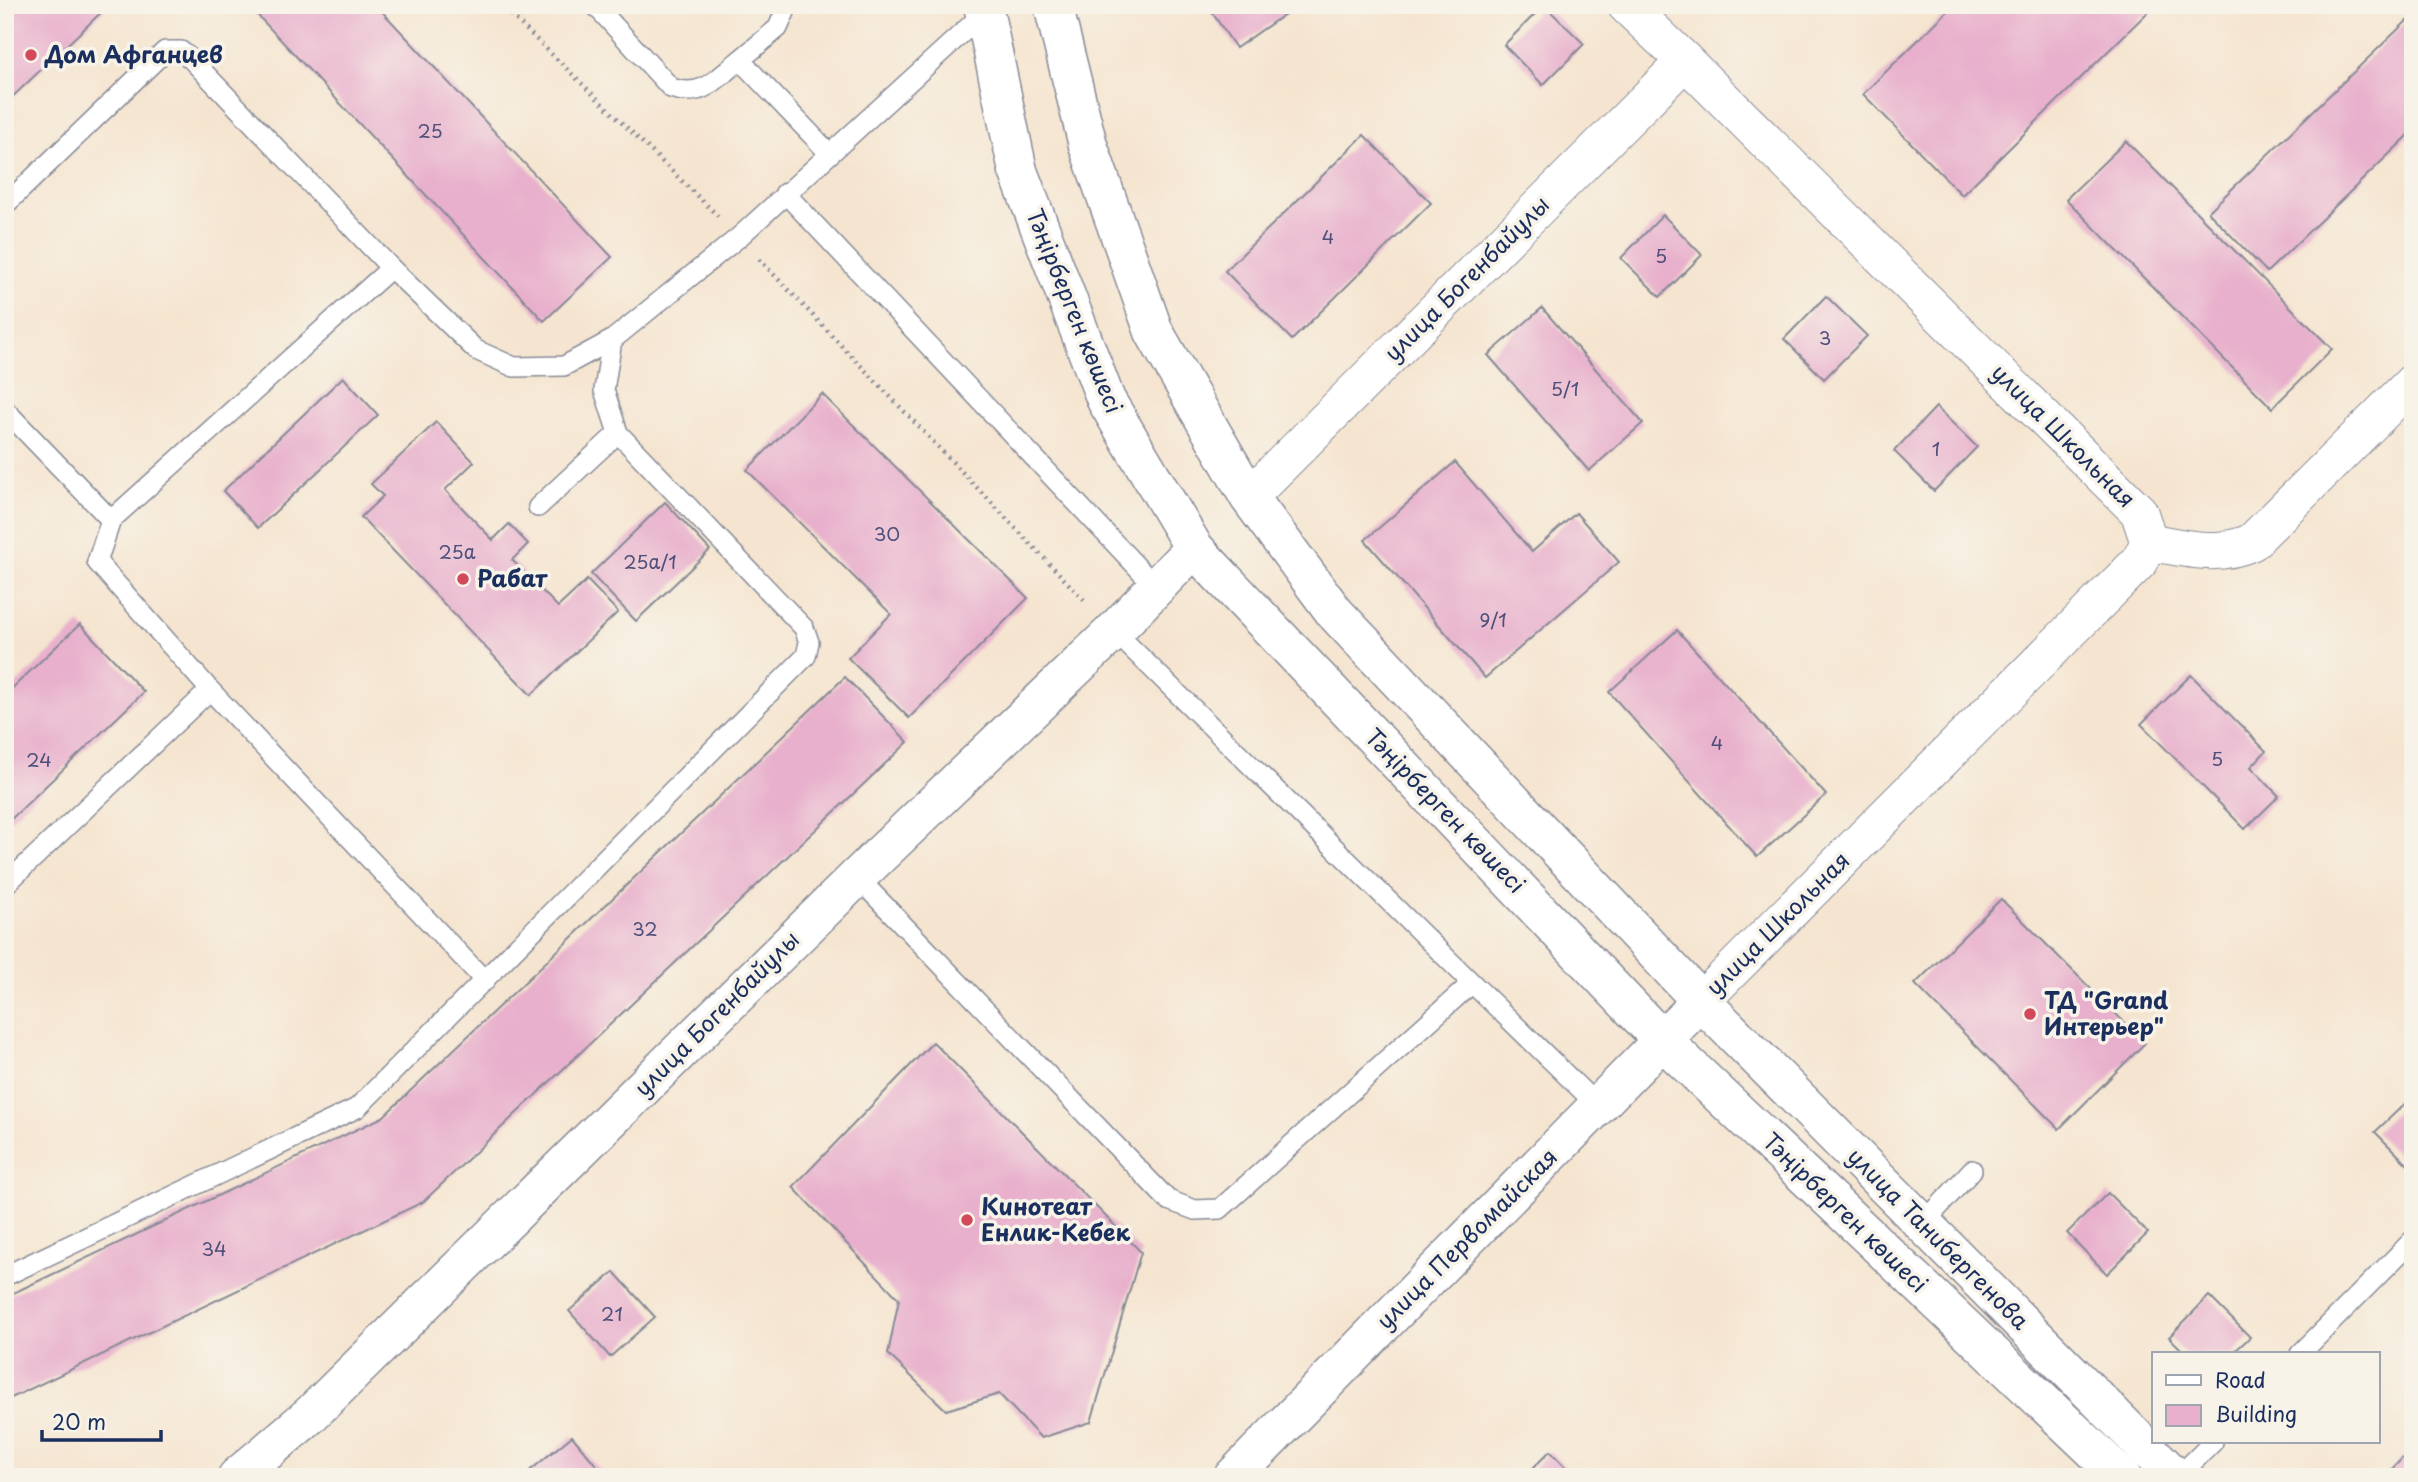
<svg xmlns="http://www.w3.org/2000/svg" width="2418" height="1482" viewBox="0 0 2418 1482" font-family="'Playpen Sans',sans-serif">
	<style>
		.building { fill: #e8b0cc }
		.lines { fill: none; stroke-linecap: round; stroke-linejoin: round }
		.service-casing { stroke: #888a97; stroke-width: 22 }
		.minor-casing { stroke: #888a97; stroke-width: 39 }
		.tertiary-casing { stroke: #888a97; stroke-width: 41 }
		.primary-casing { stroke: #888a97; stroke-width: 41 }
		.path { stroke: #888a97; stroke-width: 4.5; stroke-dasharray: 2 5; stroke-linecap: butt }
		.service { stroke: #fff; stroke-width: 19 }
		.minor { stroke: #fff; stroke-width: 37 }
		.tertiary { stroke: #fff; stroke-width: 38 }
		.primary { stroke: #fff; stroke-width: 38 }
		.poi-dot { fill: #d1495b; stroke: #f7f3e8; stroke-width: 2.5 }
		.labels { text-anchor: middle; stroke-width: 7; stroke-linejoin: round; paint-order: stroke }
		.number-label { font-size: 19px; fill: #4e4f7a }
		.poi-label { font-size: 23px; font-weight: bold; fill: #1b2f5e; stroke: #f7f3e8; text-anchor: start }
		.street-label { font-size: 23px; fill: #1b2f5e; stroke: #f7f3e8 }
	</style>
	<rect width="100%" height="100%" fill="#f7f3e8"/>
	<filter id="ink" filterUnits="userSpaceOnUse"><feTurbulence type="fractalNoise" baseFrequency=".0143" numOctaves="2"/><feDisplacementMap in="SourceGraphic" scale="14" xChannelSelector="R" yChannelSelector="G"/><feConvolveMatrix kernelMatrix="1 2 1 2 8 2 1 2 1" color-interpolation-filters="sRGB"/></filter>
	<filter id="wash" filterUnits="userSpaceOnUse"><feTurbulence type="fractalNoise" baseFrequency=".00686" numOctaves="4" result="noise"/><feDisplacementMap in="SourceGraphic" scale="28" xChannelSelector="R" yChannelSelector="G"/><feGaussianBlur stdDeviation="1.57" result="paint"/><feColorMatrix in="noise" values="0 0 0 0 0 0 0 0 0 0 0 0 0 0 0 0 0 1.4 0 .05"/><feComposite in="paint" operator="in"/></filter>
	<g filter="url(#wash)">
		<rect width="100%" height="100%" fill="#f5e5d0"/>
		<g id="blocks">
			<!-- building -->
			<g class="building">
				<polygon points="5,5 109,5 5,104"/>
				<polygon points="248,5 376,5 612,257 544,321"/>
				<polygon points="1207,5 1298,5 1236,48"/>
				<polygon points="1544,5 1584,44 1543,85 1504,45"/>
				<polygon points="1954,5 2155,5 1962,195 1863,94"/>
				<polygon points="2413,15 2413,131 2267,272 2208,212"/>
				<polygon points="1364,135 1431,203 1292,340 1225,271"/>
				<polygon points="2126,141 2332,349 2272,408 2066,199"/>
				<polygon points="1663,215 1702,255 1660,297 1621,258"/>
				<polygon points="1826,296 1867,336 1824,379 1784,339"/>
				<polygon points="1542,308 1643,423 1589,471 1488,355"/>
				<polygon points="343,377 378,415 258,528 223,491"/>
				<polygon points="822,394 1028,598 909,718 848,658 891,614 747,470"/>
				<polygon points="1936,407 1977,447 1934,491 1894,451"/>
				<polygon points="436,422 474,462 445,490 493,540 509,524 528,544 512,560 558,607 587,580 618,612 531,695 361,517 383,496 371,484"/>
				<polygon points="1455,462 1532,552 1576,513 1619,562 1485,678 1365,540"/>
				<polygon points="665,502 710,550 636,621 591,574"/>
				<polygon points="80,624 144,692 5,825 5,695"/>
				<polygon points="1677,630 1826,795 1757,857 1609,692"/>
				<polygon points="2191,675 2266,751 2251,767 2279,796 2245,829 2141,724"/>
				<polygon points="845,677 908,742 423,1202 5,1401 5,1297 383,1117"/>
				<polygon points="2001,899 2145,1043 2059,1129 1915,984"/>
				<polygon points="933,1042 1141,1252 1091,1422 1041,1438 999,1394 946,1410 888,1354 899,1299 793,1187"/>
				<polygon points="2413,1096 2413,1170 2375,1132"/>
				<polygon points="2108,1193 2148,1233 2107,1274 2067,1233"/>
				<polygon points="614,1272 655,1317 610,1357 569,1311"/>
				<polygon points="2209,1296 2250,1337 2232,1354 2186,1354 2169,1337"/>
				<polygon points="572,1436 606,1477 528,1477 526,1474"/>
				<polygon points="2413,1447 2413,1477 2397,1477 2390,1471"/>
				<polygon points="1550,1451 1575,1477 1524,1477"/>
			</g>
		</g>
	</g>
	<g filter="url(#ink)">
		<use href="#blocks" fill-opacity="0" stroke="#888a97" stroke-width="2"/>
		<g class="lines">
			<!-- service casing -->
			<g class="service-casing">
				<g id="service">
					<path d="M595,5l76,83c32,11 45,-9 69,-28"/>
					<polyline points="788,5 778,28 740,60 829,153"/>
					<polyline points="785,193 1155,586"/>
					<polyline points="5,205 165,51 181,51 192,60 391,268 476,350 514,367 564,366 612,340 739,237 984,13"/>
					<polyline points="5,410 111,520 97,562 210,690 485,981"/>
					<polyline points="538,507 618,433"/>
					<polyline points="111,520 391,268"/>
					<polyline points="1114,631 1472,983"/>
					<polyline points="857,877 1168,1200 1195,1210 1220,1209 1472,983 1598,1106"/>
					<polyline points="5,885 210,690"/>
					<polyline points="1923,1224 1972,1170"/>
					<polyline points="5,1276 357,1108 806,656 809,642 804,628 618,433 604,390 612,340"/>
					<polyline points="2300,1354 2413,1240"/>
					<polyline points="2178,1477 2213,1442"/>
				</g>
			</g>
			<!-- minor casing -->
			<g class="minor-casing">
				<g id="minor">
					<polyline points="1626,5 1685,61 2139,512 2149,542 2140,561 1701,1001"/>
					<polyline points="1249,497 1685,61"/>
					<path d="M2149,542c36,6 68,16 103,0l161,-160"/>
				</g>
			</g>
			<!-- tertiary casing -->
			<g class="tertiary-casing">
				<g id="tertiary">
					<polyline points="237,1477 310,1415 857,877 1114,631 1194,548"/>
					<polyline points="1233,1477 1701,1001"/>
				</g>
			</g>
			<!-- primary casing -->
			<g class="primary-casing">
				<g id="primary">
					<polyline points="983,5 1018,171 1106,400 1194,548 1662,1040 2122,1477"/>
					<polyline points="1053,5 1088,145 1154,332 1249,497 1335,613 1701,1001 2175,1477"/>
				</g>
			</g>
			<!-- path -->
			<g class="path">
				<polyline points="501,5 719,217"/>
				<polyline points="759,259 1086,602"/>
			</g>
			<!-- service -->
			<use href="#service" class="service"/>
			<!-- minor -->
			<use href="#minor" class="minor"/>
			<!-- tertiary -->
			<use href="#tertiary" class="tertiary"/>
			<!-- primary -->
			<use href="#primary" class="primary"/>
		</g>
	</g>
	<!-- markers -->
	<g class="poi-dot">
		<circle cx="31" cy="55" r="7"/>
		<circle cx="463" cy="579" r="7"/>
		<circle cx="2030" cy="1014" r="7"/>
		<circle cx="967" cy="1220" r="7"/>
	</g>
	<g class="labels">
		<!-- number labels -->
		<g class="number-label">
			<text x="430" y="138">25</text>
			<text x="1328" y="244">4</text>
			<text x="1661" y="263">5</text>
			<text x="1825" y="345">3</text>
			<text x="1565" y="396">5/1</text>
			<text x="1936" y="456">1</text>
			<text x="887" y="541">30</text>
			<text x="457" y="559">25а</text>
			<text x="650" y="569">25а/1</text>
			<text x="1493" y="627">9/1</text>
			<text x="1717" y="750">4</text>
			<text x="2217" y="766">5</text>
			<text x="39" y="767">24</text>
			<text x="645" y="936">32</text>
			<text x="214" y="1256">34</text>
			<text x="612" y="1321">21</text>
		</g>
		<!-- poi labels -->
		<g class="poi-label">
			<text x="45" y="63">Дом Афганцев</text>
			<text x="477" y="587">Рабат</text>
			<text x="2044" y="1009">ТД "Grand<tspan x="2044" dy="26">Интерьер"</tspan></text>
			<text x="981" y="1215">Кинотеат<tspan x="981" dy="26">Енлик-Кебек</tspan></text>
		</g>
		<!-- street labels -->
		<g class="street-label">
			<text transform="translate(1467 279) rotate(-45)" y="8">улица Богенбайулы</text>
			<text transform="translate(1074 311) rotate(68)" y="8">Тәңірберген көшесі</text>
			<text transform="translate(2063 436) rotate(45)" y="8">улица Школьная</text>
			<text transform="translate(1445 811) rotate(46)" y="8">Тәңірберген көшесі</text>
			<text transform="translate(1778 924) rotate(-45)" y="8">улица Школьная</text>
			<text transform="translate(717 1014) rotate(-45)" y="8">улица Богенбайулы</text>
			<text transform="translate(1845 1213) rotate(44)" y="8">Тәңірберген көшесі</text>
			<text transform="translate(1467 1239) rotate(-45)" y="8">улица Первомайская</text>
			<text transform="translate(1938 1239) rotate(45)" y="8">улица Танибергенова</text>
		</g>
	</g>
	<!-- margin -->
	<rect width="2418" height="1482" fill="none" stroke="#f7f3e8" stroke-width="28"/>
	<!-- legend -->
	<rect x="2152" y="1352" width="228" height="91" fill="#f7f3e8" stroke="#9fa5b1" stroke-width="2"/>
	<rect x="2166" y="1375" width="35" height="10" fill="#ffffff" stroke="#9fa5b1" stroke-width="2"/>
	<text x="2215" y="1388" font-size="21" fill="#1b2f5e">Road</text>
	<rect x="2166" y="1405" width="35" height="21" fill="#e8b0cc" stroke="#9fa5b1" stroke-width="2"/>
	<text x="2215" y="1422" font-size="21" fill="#1b2f5e">Building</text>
	<!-- scale -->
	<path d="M42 1430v10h119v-10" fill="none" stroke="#1b2f5e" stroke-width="3.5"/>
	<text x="52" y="1430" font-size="21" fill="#1b2f5e" stroke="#f7f3e8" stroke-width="5" paint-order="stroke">20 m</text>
</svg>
